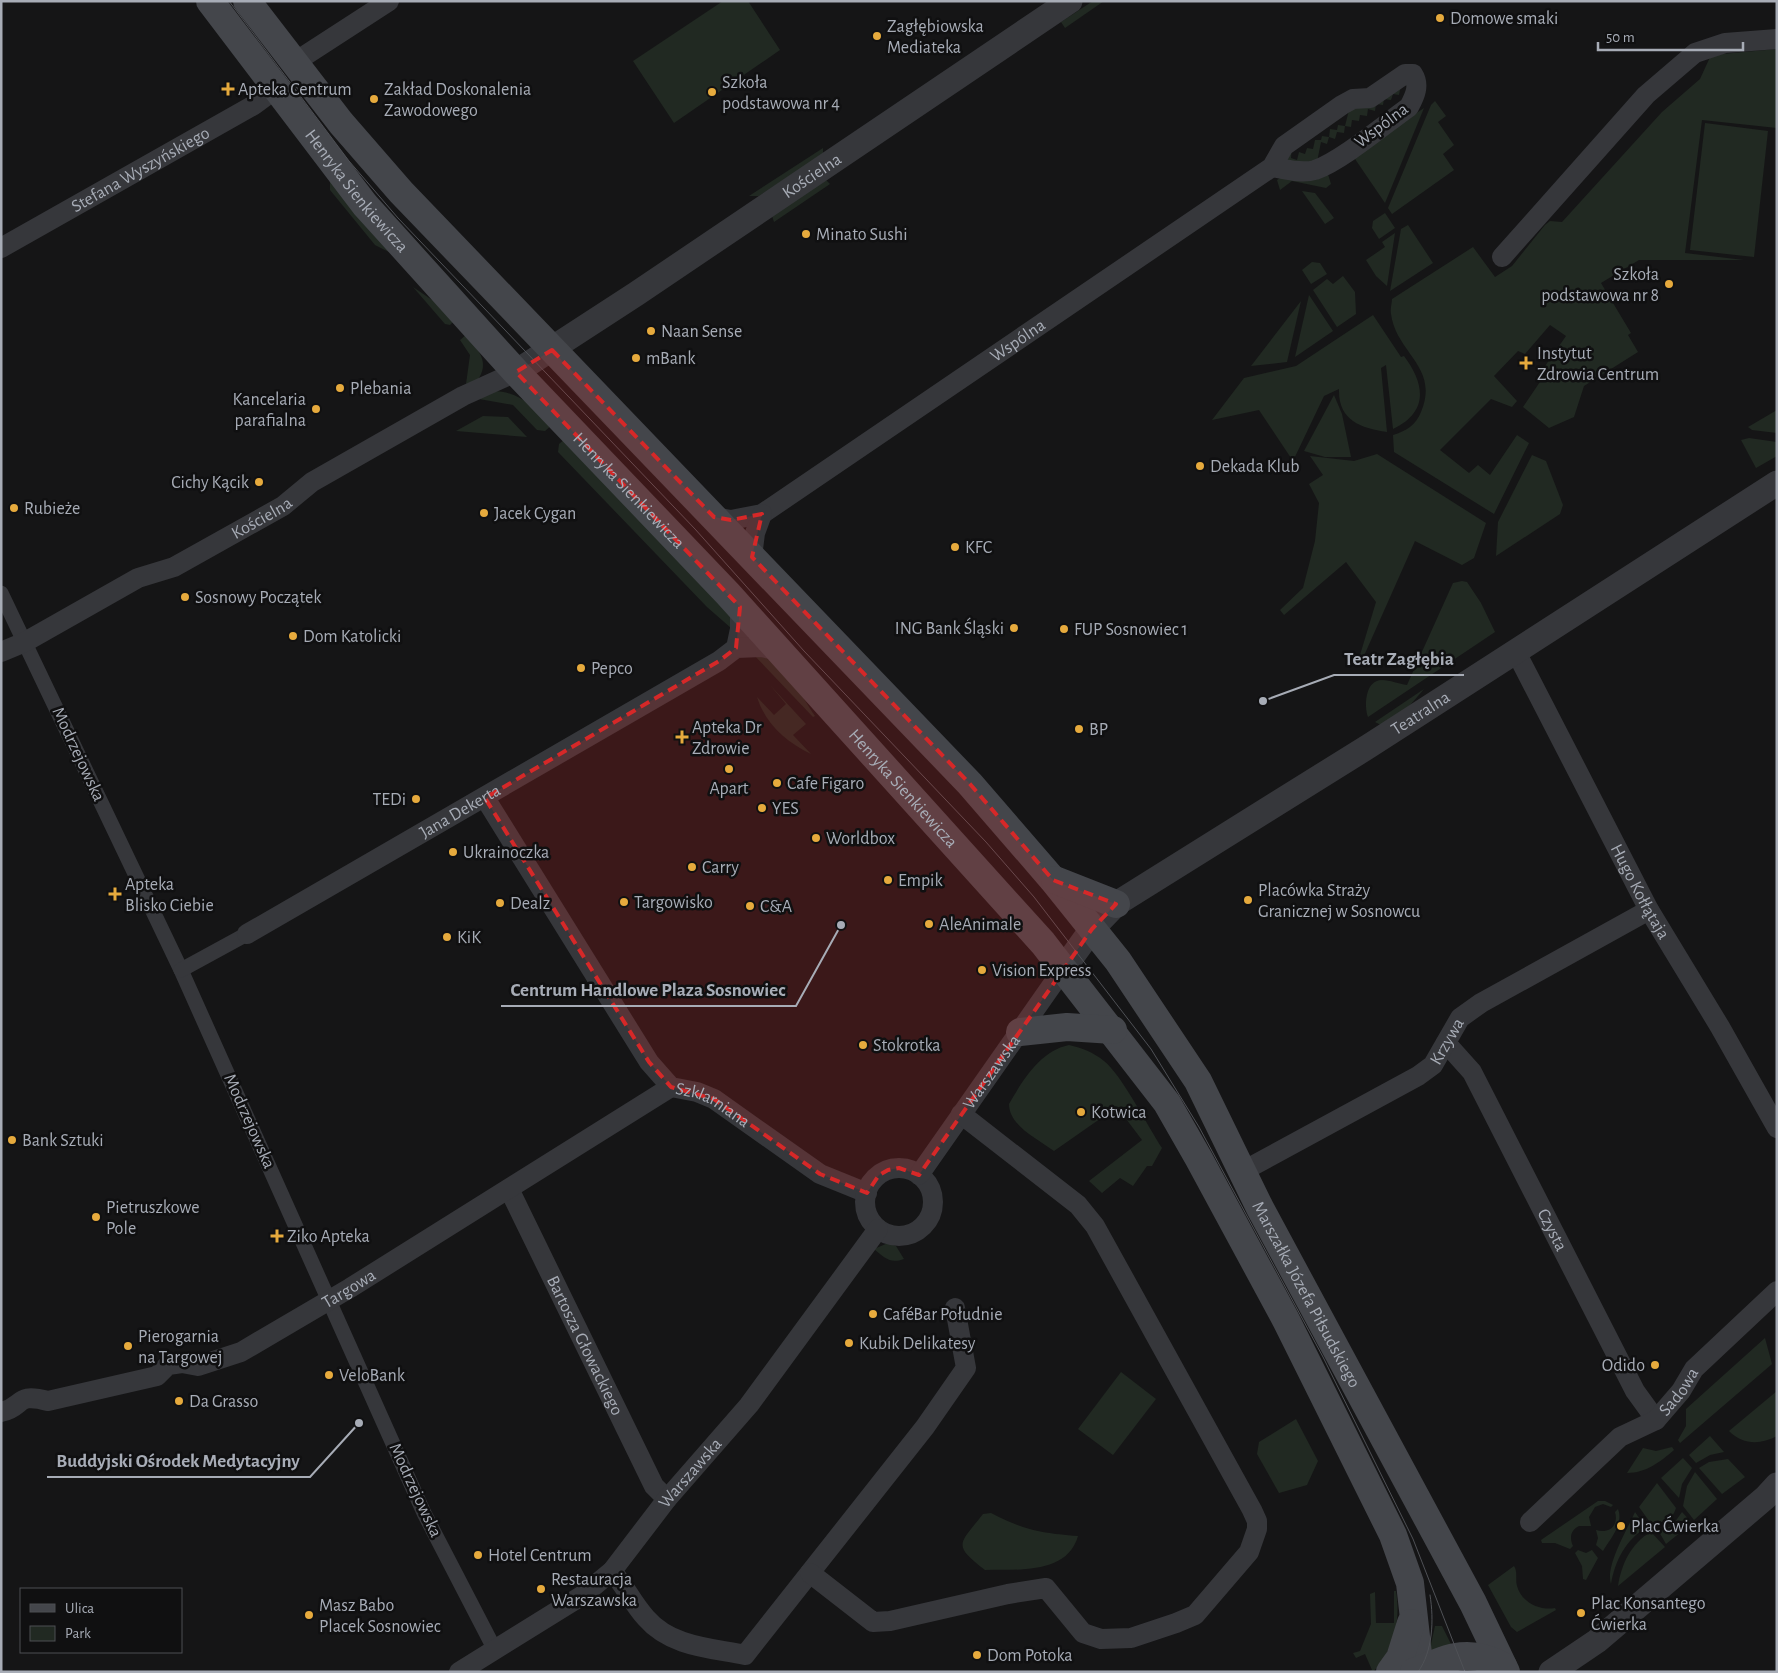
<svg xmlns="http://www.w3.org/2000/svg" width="1778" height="1673" viewBox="0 0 1778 1673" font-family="'Alegreya Sans',sans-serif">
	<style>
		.green { fill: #212922 }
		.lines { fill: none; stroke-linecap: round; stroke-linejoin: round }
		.pedestrian { stroke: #36373b; stroke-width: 15 }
		.minor { stroke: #36373b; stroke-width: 20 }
		.tertiary { stroke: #36373b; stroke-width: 25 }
		.secondary { stroke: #44464b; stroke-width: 28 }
		.tram { stroke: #4f5156; stroke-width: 1 }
		.marked { fill: #d62828; fill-opacity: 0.2; stroke: #d62828; stroke-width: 4; stroke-dasharray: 10 6; stroke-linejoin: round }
		.poi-dot { fill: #e6aa3d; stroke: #101011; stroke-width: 2 }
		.labels { text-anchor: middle; stroke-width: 5; stroke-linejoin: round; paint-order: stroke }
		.poi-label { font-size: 18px; fill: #a7acb6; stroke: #101011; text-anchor: start }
		.street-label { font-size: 18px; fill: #a7acb6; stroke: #101011 }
		.leader { fill: none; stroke: #a7acb6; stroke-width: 2 }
		.callout-dot { fill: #a7acb6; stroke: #101011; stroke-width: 2 }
		.callout-label { font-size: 19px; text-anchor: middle; font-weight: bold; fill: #a7acb6; stroke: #101011; stroke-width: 5; stroke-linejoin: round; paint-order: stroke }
	</style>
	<rect width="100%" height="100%" fill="#151516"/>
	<!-- green -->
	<g class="green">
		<polygon points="723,1 748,1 780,50 674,123 633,61"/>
		<polygon points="1093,1 1104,1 1065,28 1061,22"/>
		<path d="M1777,49v79l-75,-8 -17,133 59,7h-105l-38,23 30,50 -3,2 10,17 -54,34 -10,31 -25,11 -26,-21 23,-34 -3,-4 23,-33 -16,-11 -25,29 -7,-3 -24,25 23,25 -5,6 -21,-8 -51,51 29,23 9,-8 12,10 27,-40 12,8 -35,71 -100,-62 -1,-17c13,-4 23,-10 28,-23 19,-45 -25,-59 -30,-98 -1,-5 1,-11 1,-15l81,-52 22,30 17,-11 33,-41 5,-4 12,1 100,-110 38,-33 11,-24z"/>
		<polygon points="1406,80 1411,86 1401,85 1399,95 1393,94 1391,100 1384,99 1383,105 1376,104 1375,111 1368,109 1367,116 1360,115 1359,121 1352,120 1351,127 1345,126 1344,133 1337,132 1335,139 1329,137 1327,144 1321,142 1317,162 1302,166 1285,159 1292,146 1291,158 1297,160 1299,152 1305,154 1307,148 1313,149 1315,140 1321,140 1322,136 1329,137 1330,129 1337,130 1338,125 1345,126 1350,106"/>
		<polygon points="1435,101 1446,116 1438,122 1454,145 1443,154 1454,170 1392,214 1388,208 1431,105"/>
		<polygon points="1424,108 1385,203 1353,156"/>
		<polygon points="1705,123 1768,131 1754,257 1690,250"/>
		<polygon points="823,148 823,154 759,196 749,196"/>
		<polygon points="1327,171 1331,184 1326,188 1292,181 1280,190 1277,180 1283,176"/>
		<polygon points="826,180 830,184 774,222 772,216"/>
		<polygon points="330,181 391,253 375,245 330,190"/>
		<polygon points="1302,191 1315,193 1334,218 1325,224"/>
		<polygon points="1385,213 1395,228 1379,239 1372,228 1373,221"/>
		<polygon points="1408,225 1433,263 1390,291 1401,229"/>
		<polygon points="1395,233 1387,286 1376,276 1366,260 1385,247 1382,242"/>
		<polygon points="1312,262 1320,263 1327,274 1311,284 1302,270"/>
		<polygon points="1343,276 1355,292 1356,314 1337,327 1313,290 1327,279 1333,284"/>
		<polygon points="413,287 438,304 454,321 450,325 445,324"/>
		<polygon points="1309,295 1333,331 1295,357"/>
		<polygon points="1301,301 1287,362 1251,366"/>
		<path d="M1373,315l28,42 3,-1c21,28 25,56 -11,73l-7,-64 -5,3 6,64c-27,-4 -49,-12 -48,-43l-15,7 -31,65 -34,-51 -47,10 32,-42 52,-12z"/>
		<path d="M466,335c12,15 25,27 11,46l-11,3 4,-29 -10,-15z"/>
		<path d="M493,391c26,0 42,17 59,34l-7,6 -8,-1 -24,-25 -34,-6z"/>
		<polygon points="1334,395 1342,414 1351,457 1325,457 1304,451"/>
		<polygon points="1777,410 1777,433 1752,430 1748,427"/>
		<polygon points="483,416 508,417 527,437 456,431"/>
		<polygon points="1749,438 1777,442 1777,456 1756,468 1741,440"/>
		<polygon points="565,439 730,616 731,628 707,607 558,452 559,444"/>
		<polygon points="1377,454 1486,523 1474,558 1462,565 1415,541 1363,658 1360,655 1376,602 1346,562 1284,615 1280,610 1303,588 1315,541 1319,503 1309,484 1323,475 1310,456 1354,461"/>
		<polygon points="1532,455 1546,461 1563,505 1560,514 1496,556 1498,522"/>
		<path d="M1462,581l5,1 14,21 14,29 -127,85c-4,-11 -3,-37 14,-37 8,0 17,4 25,5l46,-102z"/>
		<path d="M754,655c29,2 46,39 61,61l-2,1z"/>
		<path d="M770,685l36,39 -13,11 18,19c-25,-12 -45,-29 -54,-57l17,18 12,-11z"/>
		<polygon points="1424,689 1405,711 1381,725 1375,722"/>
		<path d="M1069,1045c13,3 24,7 35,16 18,14 44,66 58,87l-10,18h-5l-14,20 -13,-8 -18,15 -13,-12 53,-41 -25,-33 -63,44c-16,-12 -45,-25 -45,-47 14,-24 31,-53 60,-59z"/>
		<path d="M888,1243l8,3 8,13c-14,5 -19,-1 -30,-10z"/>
		<polygon points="1765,1338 1772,1364 1680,1443 1678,1440 1686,1426 1686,1409"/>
		<polygon points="1121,1372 1156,1399 1113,1455 1078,1429"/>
		<path d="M1777,1391v45c-17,9 -34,9 -48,-5z"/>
		<polygon points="1296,1419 1318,1461 1307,1485 1279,1493 1257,1454 1259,1442"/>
		<polygon points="1710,1436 1724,1452 1710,1455 1696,1463 1689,1455"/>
		<path d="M1672,1447l2,3c-14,12 -28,23 -47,23l16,-25 13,3z"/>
		<polygon points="1683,1458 1692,1468 1682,1484 1679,1498 1661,1478"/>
		<polygon points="1728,1459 1745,1477 1722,1494 1699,1468 1709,1462"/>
		<polygon points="1695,1472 1717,1499 1694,1520 1683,1506 1687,1486"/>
		<path d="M1657,1483l19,25c-4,12 -11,16 -24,17l-13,-18z"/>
		<path d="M1598,1501h7l8,4 -2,2 -8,-3 -8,3 -6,10 2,9h-12c-8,4 -10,11 -6,20l-3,3 -15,-6h-13l-1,-3z"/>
		<path d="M1618,1509c6,15 -8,30 -15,42l-7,-6 2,-7 -2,-8c13,4 23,-4 19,-18z"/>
		<path d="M1635,1512l11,16c-20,11 -31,33 -35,56 -6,-18 16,-54 24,-72z"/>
		<polygon points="1682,1512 1692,1523 1666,1544 1658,1530 1672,1526"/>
		<path d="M991,1513c33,17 49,20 87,23 -11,39 -61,33 -93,34 -34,-26 -25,-26 -2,-56z"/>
		<path d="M1651,1532l14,15 -47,39c3,-21 13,-43 33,-54z"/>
		<polygon points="1578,1550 1586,1553 1592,1550 1598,1558 1586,1580 1583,1579 1582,1566 1575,1553"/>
		<path d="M1514,1566c4,6 1,13 3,20 4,16 23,25 38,22l1,2 -39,22 -6,-5 -23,-42z"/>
		<path d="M1394,1591h2c5,30 -2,59 -23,81h-5l4,-2 -7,-16 -9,4 -3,-5 7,-2 11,-27 -1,-30 5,-2 1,31h18z"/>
		<polygon points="1435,1626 1442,1626 1451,1644 1429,1653"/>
	</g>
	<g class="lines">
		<!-- pedestrian -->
		<g class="pedestrian">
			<polyline points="1,593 181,970 424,1513 495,1650"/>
			<polyline points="181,970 247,934"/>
		</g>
		<!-- minor -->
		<g class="minor">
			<polyline points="295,62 389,1"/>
			<path id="s1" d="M1,248l253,-143 23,-17"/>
			<polyline points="1502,257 1646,95 1695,53 1725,43 1777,39"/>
			<path id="s2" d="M714,517l17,3 31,-6 510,-347 12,-21 58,-41 11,-6 17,-1 35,-24h8c7,11 2,22 -4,33 -24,17 -68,54 -94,63 -14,4 -30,-1 -43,-3"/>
			<polyline points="752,557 755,533 762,514"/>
			<polyline points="736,648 740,629 740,607"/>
			<path id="s3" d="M1515,650l134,260 71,117 57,101"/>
			<path id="s4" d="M1,652l24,-10 113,-64 36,-11 109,-61 29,-24 151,-86 53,-24"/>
			<path id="s5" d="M485,798l164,264 22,25 26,5 17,7 106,75 47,19"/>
			<path id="s6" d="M247,934l472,-273 17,-13 26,-1 19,5"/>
			<path id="s7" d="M1446,1043l26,29 163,319 21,29"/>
			<circle cx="899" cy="1202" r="34"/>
			<path id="s8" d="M1243,1171l175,-95 15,-11 27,-47 21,-15 168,-93"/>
			<path id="s9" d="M919,1175l145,-207"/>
			<path id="s10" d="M509,1189l145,297 13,13"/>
			<path id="s11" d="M1,1412c24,-5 13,-20 47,-11l109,-25 11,-11 14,-2 16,3 43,-14 109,-64 321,-201"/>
			<path id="s12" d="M1530,1522l90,-85 36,-17 25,-29 13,-22 83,-78"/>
			<path d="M612,1571c13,15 21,33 34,47 25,29 65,30 99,37l180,-228 41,-59 -11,-60"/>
			<polyline points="810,1573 873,1622 890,1621 1008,1594 1046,1588 1083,1633 1101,1639 1131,1638 1176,1623 1195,1615 1249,1552 1257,1529 1257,1521 1252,1510 1095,1226 1078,1205 961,1114"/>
			<path id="s13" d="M459,1672l124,-77 29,-24 55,-72 82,-94 129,-176"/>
		</g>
		<!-- tertiary -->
		<g class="tertiary">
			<path id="s14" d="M516,372l120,-78 434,-293"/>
			<path id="s15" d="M1064,968l28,-39 24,-25 253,-158 408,-263"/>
			<polyline points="1551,1672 1597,1641 1766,1497 1777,1485"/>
		</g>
		<!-- secondary -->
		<g class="secondary">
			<path id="s16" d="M210,1l155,204 151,167 212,222 315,349 124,160 32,56 87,161 107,215 17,48 10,89"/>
			<path id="s17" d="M247,1l94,122 60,69 569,592 83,96 65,81 80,120 62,127 213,395 33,69"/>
			<polyline points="1055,880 1116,904"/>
			<polyline points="1020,1032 1067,1027 1113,1030"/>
			<polyline points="1390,1672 1400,1658 1411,1623"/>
			<path d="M1414,1672c34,-14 54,-25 89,-6"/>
		</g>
		<!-- tram -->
		<g class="tram">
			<polyline points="229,1 349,161 398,218 695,529 804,651 986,842 1034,897 1151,1049 1199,1127 1323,1357 1413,1539 1465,1672"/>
			<path d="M1418,1672c15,-21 16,-52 12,-77"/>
		</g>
	</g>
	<!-- marked area -->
	<path class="marked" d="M552,350l162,167 17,3 31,-6 -10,43 218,227 83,96 63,24 -24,25 -173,246 -20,-7 -11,2 -9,5 -12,18 -47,-19 -106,-75 -43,-12 -22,-25 -164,-264 234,-137 17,-13 4,-41 -224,-235z"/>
	<!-- markers -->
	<g class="poi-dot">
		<circle cx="1440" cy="18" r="5"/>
		<circle cx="877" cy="36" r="5"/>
		<path d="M225.5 81.5h5v5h5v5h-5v5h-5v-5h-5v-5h5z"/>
		<circle cx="712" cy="92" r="5"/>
		<circle cx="374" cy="99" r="5"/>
		<circle cx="806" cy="234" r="5"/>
		<circle cx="1669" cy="284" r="5"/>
		<circle cx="651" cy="331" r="5"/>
		<circle cx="636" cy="358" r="5"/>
		<path d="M1523.5 355.5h5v5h5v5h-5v5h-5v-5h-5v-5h5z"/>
		<circle cx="340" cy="388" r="5"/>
		<circle cx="316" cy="409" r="5"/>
		<circle cx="1200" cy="466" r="5"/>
		<circle cx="259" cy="482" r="5"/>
		<circle cx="14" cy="508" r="5"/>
		<circle cx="484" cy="513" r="5"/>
		<circle cx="955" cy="547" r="5"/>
		<circle cx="185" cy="597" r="5"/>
		<circle cx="1014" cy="628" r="5"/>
		<circle cx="1064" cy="629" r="5"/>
		<circle cx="293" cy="636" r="5"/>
		<circle cx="581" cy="668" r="5"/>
		<circle cx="1079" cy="729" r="5"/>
		<path d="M679.5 729.5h5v5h5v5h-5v5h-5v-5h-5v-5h5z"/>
		<circle cx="729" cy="769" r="5"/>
		<circle cx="777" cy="783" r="5"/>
		<circle cx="416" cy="799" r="5"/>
		<circle cx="762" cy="808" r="5"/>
		<circle cx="816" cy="838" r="5"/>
		<circle cx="453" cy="852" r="5"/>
		<circle cx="692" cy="867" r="5"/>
		<circle cx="888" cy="880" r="5"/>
		<path d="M112.5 886.5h5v5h5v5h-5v5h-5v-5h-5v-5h5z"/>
		<circle cx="1248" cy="900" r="5"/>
		<circle cx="624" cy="902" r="5"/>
		<circle cx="500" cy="903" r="5"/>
		<circle cx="750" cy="906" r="5"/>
		<circle cx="929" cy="924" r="5"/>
		<circle cx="447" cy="937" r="5"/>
		<circle cx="982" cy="970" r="5"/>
		<circle cx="863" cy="1045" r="5"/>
		<circle cx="1081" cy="1112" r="5"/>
		<circle cx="12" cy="1140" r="5"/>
		<circle cx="96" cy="1217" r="5"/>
		<path d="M274.5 1228.5h5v5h5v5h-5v5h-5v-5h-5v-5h5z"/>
		<circle cx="873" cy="1314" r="5"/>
		<circle cx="849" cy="1343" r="5"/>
		<circle cx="128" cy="1346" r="5"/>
		<circle cx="1655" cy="1365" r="5"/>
		<circle cx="329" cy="1375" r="5"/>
		<circle cx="179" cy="1401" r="5"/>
		<circle cx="1621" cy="1526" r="5"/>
		<circle cx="478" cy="1555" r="5"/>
		<circle cx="541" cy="1589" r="5"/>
		<circle cx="1581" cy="1613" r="5"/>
		<circle cx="309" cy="1615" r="5"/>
		<circle cx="977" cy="1655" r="5"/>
	</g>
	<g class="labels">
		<!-- poi labels -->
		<g class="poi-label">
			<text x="1450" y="24">Domowe smaki</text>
			<text x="887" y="32">Zagłębiowska<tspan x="887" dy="21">Mediateka</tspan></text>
			<text x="722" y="88">Szkoła<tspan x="722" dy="21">podstawowa nr 4</tspan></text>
			<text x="238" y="95">Apteka Centrum</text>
			<text x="384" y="95">Zakład Doskonalenia<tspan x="384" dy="21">Zawodowego</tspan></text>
			<text x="816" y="240">Minato Sushi</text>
			<text x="1659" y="280" text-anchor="end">Szkoła<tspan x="1659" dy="21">podstawowa nr 8</tspan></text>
			<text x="661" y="337">Naan Sense</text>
			<text x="1537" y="359">Instytut<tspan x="1537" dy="21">Zdrowia Centrum</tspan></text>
			<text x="646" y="364">mBank</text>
			<text x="350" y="394">Plebania</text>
			<text x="306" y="405" text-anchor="end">Kancelaria<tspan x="306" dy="21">parafialna</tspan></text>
			<text x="1210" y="472">Dekada Klub</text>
			<text x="249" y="488" text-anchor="end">Cichy Kącik</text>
			<text x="24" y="514">Rubieże</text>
			<text x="494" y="519">Jacek Cygan</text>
			<text x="965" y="553">KFC</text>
			<text x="195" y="603">Sosnowy Początek</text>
			<text x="1004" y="634" text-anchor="end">ING Bank Śląski</text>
			<text x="1074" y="635">FUP Sosnowiec 1</text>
			<text x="303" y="642">Dom Katolicki</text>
			<text x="591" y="674">Pepco</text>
			<text x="692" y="733">Apteka Dr<tspan x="692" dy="21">Zdrowie</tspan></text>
			<text x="1089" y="735">BP</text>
			<text x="787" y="789">Cafe Figaro</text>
			<text x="729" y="794" text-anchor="middle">Apart</text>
			<text x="406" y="805" text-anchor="end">TEDi</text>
			<text x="772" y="814">YES</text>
			<text x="826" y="844">Worldbox</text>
			<text x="463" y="858">Ukrainoczka</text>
			<text x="702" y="873">Carry</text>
			<text x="898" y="886">Empik</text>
			<text x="125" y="890">Apteka<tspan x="125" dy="21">Blisko Ciebie</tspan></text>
			<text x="1258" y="896">Placówka Straży<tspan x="1258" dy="21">Granicznej w Sosnowcu</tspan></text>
			<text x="634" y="908">Targowisko</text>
			<text x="510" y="909">Dealz</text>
			<text x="760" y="912">C&amp;A</text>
			<text x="939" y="930">AleAnimale</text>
			<text x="457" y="943">KiK</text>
			<text x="992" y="976">Vision Express</text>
			<text x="873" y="1051">Stokrotka</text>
			<text x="1091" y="1118">Kotwica</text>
			<text x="22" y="1146">Bank Sztuki</text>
			<text x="106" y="1213">Pietruszkowe<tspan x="106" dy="21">Pole</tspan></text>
			<text x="287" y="1242">Ziko Apteka</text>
			<text x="883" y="1320">CaféBar Południe</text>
			<text x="138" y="1342">Pierogarnia<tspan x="138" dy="21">na Targowej</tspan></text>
			<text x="859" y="1349">Kubik Delikatesy</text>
			<text x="1645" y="1371" text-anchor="end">Odido</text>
			<text x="339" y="1381">VeloBank</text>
			<text x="189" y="1407">Da Grasso</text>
			<text x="1631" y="1532">Plac Ćwierka</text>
			<text x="488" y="1561">Hotel Centrum</text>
			<text x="551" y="1585">Restauracja<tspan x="551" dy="21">Warszawska</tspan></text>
			<text x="1591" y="1609">Plac Konsantego<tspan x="1591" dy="21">Ćwierka</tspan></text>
			<text x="319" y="1611">Masz Babo<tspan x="319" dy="21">Placek Sosnowiec</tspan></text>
			<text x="987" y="1661">Dom Potoka</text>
		</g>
		<!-- street labels -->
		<g class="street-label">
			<text transform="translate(1381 125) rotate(-37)" y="6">Wspólna</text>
			<text dy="6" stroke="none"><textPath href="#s1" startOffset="160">Stefana Wyszyńskiego</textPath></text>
			<text dy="6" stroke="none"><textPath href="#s14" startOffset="355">Kościelna</textPath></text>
			<text dy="6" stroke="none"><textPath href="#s16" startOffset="240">Henryka Sienkiewicza</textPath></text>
			<text dy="6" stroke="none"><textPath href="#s2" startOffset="358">Wspólna</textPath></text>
			<text dy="6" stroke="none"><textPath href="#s16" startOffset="645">Henryka Sienkiewicza</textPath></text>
			<text dy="6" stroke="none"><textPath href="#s4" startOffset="294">Kościelna</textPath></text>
			<text dy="6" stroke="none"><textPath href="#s15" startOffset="442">Teatralna</textPath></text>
			<text transform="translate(79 754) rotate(65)" y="6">Modrzejowska</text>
			<text dy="6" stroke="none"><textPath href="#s16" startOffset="1050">Henryka Sienkiewicza</textPath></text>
			<text dy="6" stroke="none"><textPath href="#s6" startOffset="246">Jana Dekerta</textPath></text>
			<text dy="6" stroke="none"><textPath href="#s3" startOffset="272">Hugo Kołłątaja</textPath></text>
			<text dy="6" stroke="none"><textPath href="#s8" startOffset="245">Krzywa</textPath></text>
			<text dy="6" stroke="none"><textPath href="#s9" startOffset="126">Warszawska</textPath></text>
			<text dy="6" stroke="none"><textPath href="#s5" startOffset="390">Szklarniana</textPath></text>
			<text transform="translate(250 1121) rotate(66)" y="6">Modrzejowska</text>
			<text dy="6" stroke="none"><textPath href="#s7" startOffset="216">Czysta</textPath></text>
			<text dy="6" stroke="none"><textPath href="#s11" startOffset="379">Targowa</textPath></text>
			<text dy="6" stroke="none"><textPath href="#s17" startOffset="1681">Marszałka Józefa Piłsudskiego</textPath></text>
			<text dy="6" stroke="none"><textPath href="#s10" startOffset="174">Bartosza Głowackiego</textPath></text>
			<text dy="6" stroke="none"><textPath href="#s12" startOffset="200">Sadowa</textPath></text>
			<text dy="6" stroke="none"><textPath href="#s13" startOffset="309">Warszawska</textPath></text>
			<text transform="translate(416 1490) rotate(65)" y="6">Modrzejowska</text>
		</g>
	</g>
	<!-- callouts -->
	<path class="leader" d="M1263 701L1334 675H1464M841 925L796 1006H501M359 1423L310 1477H47"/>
	<g class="callout-dot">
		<circle cx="1263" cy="701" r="5"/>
		<circle cx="841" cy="925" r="5"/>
		<circle cx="359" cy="1423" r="5"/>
	</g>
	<g class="callout-label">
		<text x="1399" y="665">Teatr Zagłębia</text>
		<text x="648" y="996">Centrum Handlowe Plaza Sosnowiec</text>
		<text x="178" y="1467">Buddyjski Ośrodek Medytacyjny</text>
	</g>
	<!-- border -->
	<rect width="1778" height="1673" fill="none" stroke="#a7acb6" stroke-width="5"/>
	<!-- legend -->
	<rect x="20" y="1588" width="162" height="65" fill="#101011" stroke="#4c4e53"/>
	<rect x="30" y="1604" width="25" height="8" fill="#44464b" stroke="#4c4e53"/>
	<text x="65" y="1613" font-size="15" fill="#a7acb6">Ulica</text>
	<rect x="30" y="1626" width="25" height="15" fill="#212922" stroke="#4c4e53"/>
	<text x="65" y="1638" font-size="15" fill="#a7acb6">Park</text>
	<!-- scale -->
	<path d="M1598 42v8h145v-8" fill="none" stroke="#a7acb6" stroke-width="2.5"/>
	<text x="1606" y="42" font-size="15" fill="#a7acb6" stroke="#101011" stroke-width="4" paint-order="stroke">50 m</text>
</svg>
